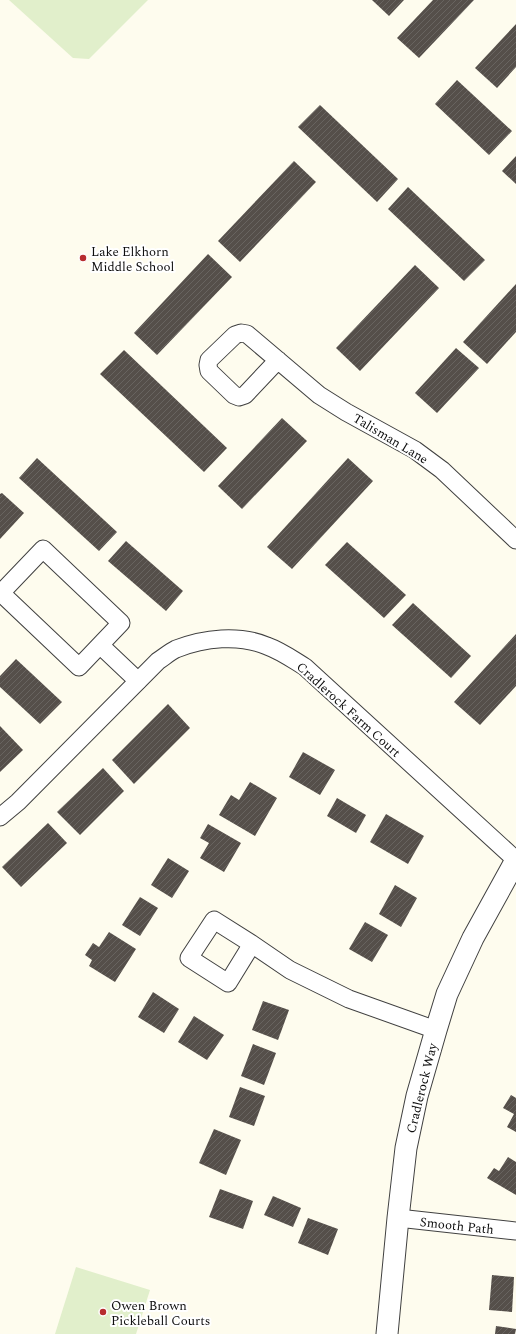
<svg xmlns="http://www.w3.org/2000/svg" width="516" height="1334" viewBox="0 0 516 1334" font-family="Spectral,serif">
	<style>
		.pitch { fill: #e1efcb }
		.building { fill: url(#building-hatch) }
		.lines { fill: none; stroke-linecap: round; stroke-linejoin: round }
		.minor-casing { stroke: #404040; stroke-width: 19 }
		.tertiary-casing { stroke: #404040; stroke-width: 23 }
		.minor { stroke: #fff; stroke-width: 17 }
		.tertiary { stroke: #fff; stroke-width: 21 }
		.poi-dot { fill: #b72c2e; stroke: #fff; stroke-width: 1.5 }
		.labels { text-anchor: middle; stroke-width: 4; stroke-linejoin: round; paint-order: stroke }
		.poi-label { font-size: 13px; fill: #0d0d0d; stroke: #fff; text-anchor: start }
		.street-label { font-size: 13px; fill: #0d0d0d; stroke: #fff }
	</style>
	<defs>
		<pattern id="building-hatch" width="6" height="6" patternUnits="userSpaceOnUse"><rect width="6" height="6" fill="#554f4a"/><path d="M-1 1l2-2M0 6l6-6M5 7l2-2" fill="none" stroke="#686460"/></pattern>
	</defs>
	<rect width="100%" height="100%" fill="#fefcee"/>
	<!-- pitch -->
	<g class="pitch">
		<polygon points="9,0 148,0 89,59 73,58"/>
		<polygon points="76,1267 150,1290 136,1334 55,1334"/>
	</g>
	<!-- building -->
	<g class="building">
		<polygon points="372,0 404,0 389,16"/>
		<polygon points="433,0 474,0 419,58 397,38"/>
		<polygon points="516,24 516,67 497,88 475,68"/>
		<polygon points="457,80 512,131 489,155 435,104"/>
		<polygon points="320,105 398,179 377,202 298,127"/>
		<polygon points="516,156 516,184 502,171"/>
		<polygon points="294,161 316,182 240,262 218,241"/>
		<polygon points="408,187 485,260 464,281 388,209"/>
		<polygon points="208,254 232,277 157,355 134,333"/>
		<polygon points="415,265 439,288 360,371 336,348"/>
		<polygon points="516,284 516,332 487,364 463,342"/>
		<polygon points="456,348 479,368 437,413 415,393"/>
		<polygon points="124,350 227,448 204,472 100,374"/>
		<polygon points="282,418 307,441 242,509 218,486"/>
		<polygon points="37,458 117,532 99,551 19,478"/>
		<polygon points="348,458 373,481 292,569 267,547"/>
		<polygon points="2,493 24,513 0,539 0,494"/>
		<polygon points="126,541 183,591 166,611 108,561"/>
		<polygon points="347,542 406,595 384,618 325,565"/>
		<polygon points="413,603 471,656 451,678 392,625"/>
		<polygon points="516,634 516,686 480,725 454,702"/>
		<polygon points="16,659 62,702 40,724 0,687 0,676"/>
		<polygon points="168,704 190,728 134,784 112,760"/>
		<polygon points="0,726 23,750 0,772"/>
		<polygon points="303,752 335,770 320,795 289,777"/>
		<polygon points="103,768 124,791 80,835 57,812"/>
		<polygon points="250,782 277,798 255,836 219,815 231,795 239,800"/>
		<polygon points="337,798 366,815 356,833 327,816"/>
		<polygon points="386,814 424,836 408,864 370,842"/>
		<polygon points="48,823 67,843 21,887 2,867"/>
		<polygon points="208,824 241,843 224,872 200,858 209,843 200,838"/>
		<polygon points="168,858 189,871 172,898 151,885"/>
		<polygon points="395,885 417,898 401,927 379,914"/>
		<polygon points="140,897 158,908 140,936 122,925"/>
		<polygon points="365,922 388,935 372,962 349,949"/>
		<polygon points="109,932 136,949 115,982 89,966 92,960 85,955 93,943 99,947"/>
		<polygon points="153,992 179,1009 164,1033 138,1017"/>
		<polygon points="263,1001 289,1010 278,1040 252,1030"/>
		<polygon points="194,1016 224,1035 207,1060 178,1042"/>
		<polygon points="253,1044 276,1053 264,1085 241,1076"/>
		<polygon points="240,1087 265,1096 254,1126 229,1117"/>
		<polygon points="511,1095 516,1098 516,1132 507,1127 514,1114 503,1108"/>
		<polygon points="214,1129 241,1140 226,1175 199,1163"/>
		<polygon points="508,1157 516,1162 516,1195 487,1178 494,1168 499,1171"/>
		<polygon points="220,1189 253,1201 243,1229 209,1217"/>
		<polygon points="273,1196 301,1208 293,1227 264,1215"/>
		<polygon points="308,1218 338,1229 328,1255 298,1243"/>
		<polygon points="492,1275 514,1277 512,1312 489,1310"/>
		<polygon points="496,1326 516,1329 515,1334 495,1334"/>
	</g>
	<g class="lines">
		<!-- minor casing -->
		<g class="minor-casing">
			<g id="minor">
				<polyline points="278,360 245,395 239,397 234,395 209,371 208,365 209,360 235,335 241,333 247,334 319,395 346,412 415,450 442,470 516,540"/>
				<polyline points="100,645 79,667 1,593 43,549 121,623 100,645 138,681"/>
				<path d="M0,817l18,-15 140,-141c6,-4 12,-9 18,-12 28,-11 63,-15 91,-3 14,5 25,13 38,21l211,193"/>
				<polyline points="252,944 214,920 189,958 228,983 252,944 290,970 349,999 436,1030"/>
				<polyline points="398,1218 516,1231"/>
			</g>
		</g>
		<!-- tertiary casing -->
		<g class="tertiary-casing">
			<polyline id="tertiary" points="387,1334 398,1218 406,1148 417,1096 436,1030 447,994 473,938 516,860"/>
		</g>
		<!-- minor -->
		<use href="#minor" class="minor"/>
		<!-- tertiary -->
		<use href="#tertiary" class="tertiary"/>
	</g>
	<!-- markers -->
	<g class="poi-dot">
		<circle cx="83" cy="258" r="4"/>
		<circle cx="103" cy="1312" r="4"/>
	</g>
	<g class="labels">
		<!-- poi labels -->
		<g class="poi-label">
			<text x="91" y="256">Lake Elkhorn<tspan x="91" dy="15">Middle School</tspan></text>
			<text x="111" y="1310">Owen Brown<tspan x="111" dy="15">Pickleball Courts</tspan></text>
		</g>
		<!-- street labels -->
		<g class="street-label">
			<text transform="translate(391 438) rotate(31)" y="5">Talisman Lane</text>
			<text transform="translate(349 709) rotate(42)" y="5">Cradlerock Farm Court</text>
			<text transform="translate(421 1088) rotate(-76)" y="5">Cradlerock Way</text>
			<text transform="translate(457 1225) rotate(6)" y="5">Smooth Path</text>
		</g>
	</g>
</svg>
